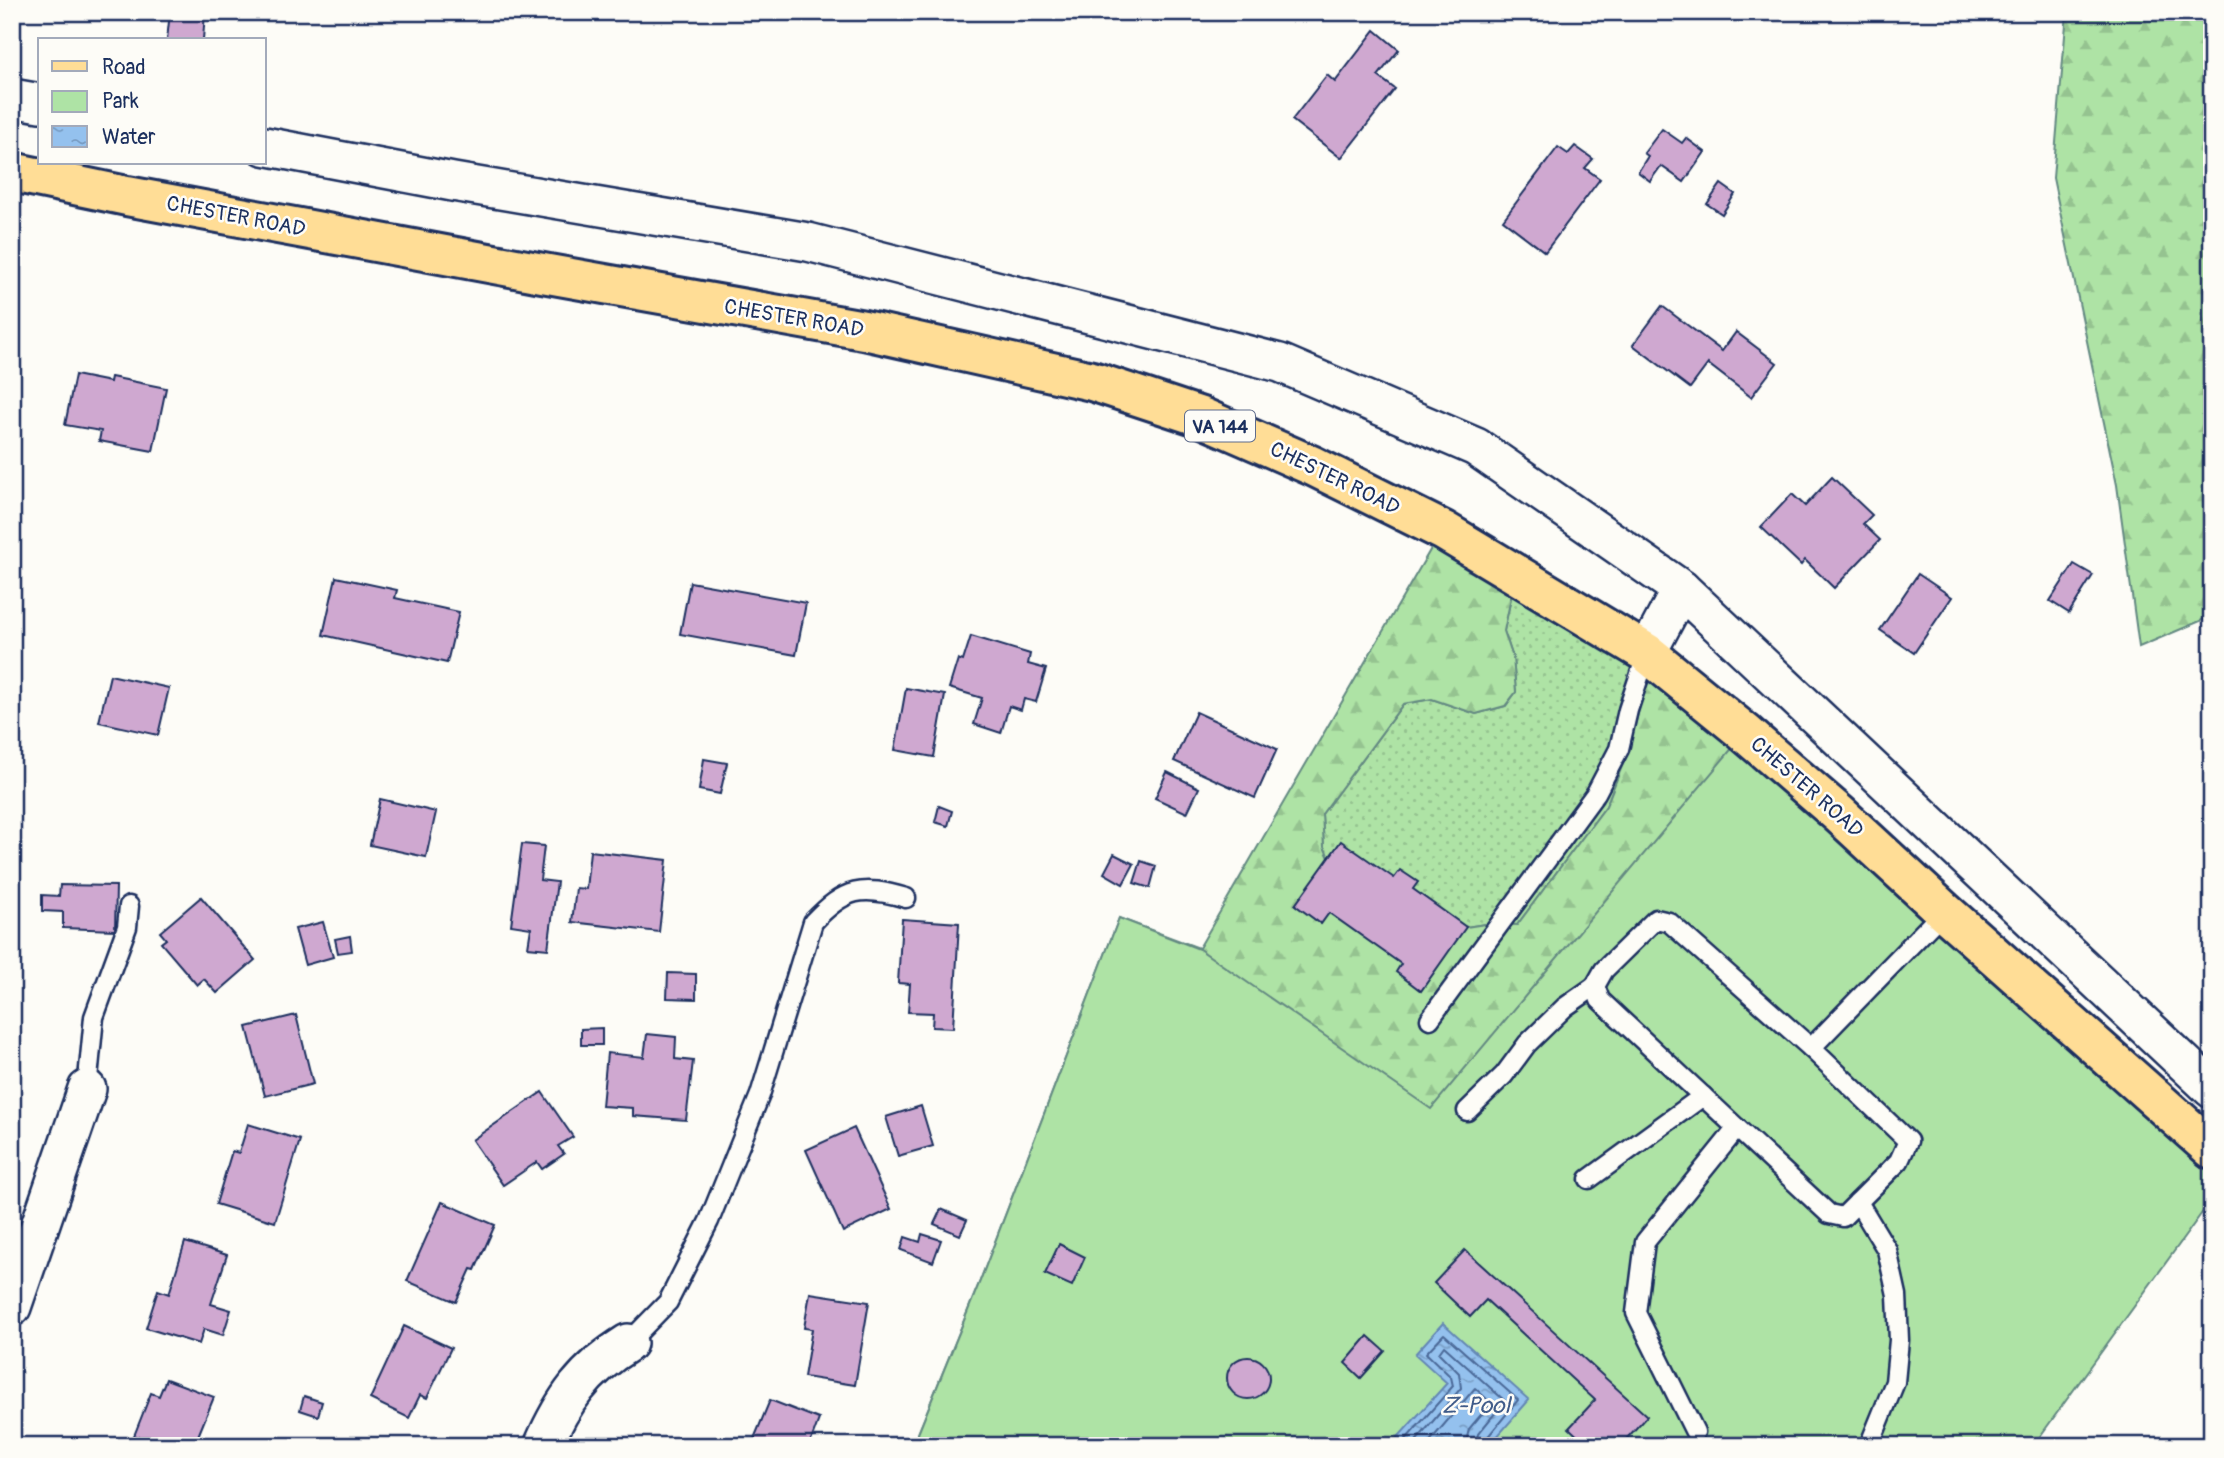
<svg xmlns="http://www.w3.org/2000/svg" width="2224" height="1458" viewBox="0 0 2224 1458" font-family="Pangolin,sans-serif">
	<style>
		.grass { fill: url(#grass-dots); stroke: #648982; stroke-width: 2 }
		.forest { fill: url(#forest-firs); stroke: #648982; stroke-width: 2 }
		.park { fill: #aee3a5; stroke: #648982; stroke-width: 2 }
		.water { fill: url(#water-ripples); stroke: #6487b4; stroke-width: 2 }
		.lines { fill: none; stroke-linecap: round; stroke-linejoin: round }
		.shore { stroke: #4b6998; stroke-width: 2 }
		.building { fill: #cfa8d0; stroke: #1b2f5e; stroke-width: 2 }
		.lane-casing { stroke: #1b2f5e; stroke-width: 23 }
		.street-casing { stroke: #1b2f5e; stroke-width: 42 }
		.primary-casing { stroke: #1b2f5e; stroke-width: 44 }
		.lane { stroke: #fdfcf7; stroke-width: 18 }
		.street { stroke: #fdfcf7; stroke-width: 37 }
		.primary { stroke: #ffdd96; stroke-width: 38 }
		.labels { text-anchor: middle; stroke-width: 5; stroke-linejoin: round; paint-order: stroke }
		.shield { fill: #fdfcf7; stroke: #5f6c8c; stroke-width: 2 }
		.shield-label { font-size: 19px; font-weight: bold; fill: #1b2f5e }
		.street-label { font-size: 21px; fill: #1b2f5e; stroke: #fdfcf7 }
		.water-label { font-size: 23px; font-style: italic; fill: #3f5b89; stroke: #fdfcf7 }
	</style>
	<defs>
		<pattern id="grass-dots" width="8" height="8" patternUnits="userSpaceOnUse" patternTransform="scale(1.75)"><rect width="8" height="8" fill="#aee3a5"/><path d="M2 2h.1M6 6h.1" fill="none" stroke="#95c390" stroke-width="1.8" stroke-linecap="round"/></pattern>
		<pattern id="forest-firs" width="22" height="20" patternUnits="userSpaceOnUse" patternTransform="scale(1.75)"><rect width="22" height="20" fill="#aee3a5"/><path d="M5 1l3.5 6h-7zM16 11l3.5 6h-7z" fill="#95c390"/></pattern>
		<pattern id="water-ripples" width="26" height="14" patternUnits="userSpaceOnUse" patternTransform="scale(1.75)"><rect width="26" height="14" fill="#94c1ee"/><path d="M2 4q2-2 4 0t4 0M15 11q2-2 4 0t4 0" fill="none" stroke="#789dc4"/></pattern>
	</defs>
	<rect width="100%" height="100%" fill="#fdfcf7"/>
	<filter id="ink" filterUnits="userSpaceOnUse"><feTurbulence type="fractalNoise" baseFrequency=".0143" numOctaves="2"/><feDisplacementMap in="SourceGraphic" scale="14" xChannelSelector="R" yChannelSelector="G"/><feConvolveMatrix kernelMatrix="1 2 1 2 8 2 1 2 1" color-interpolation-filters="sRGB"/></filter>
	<g filter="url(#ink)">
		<!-- grass -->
		<polygon class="grass" points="1513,588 1653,680 1644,690 1629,749 1606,806 1517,925 1485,924 1466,927 1337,875 1324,847 1322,814 1403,704 1432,699 1476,714 1506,706 1516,692 1513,658 1504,631"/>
		<!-- forest -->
		<g class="forest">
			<polygon points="2067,12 2212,12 2212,616 2139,647 2117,485 2053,178"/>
			<polygon points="1436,540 1513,588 1504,631 1513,658 1516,692 1505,706 1476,714 1432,699 1403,704 1322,814 1324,847 1337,875 1373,928 1466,927 1485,924 1517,925 1606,806 1629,749 1644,690 1648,683 1653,680 1758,768 1431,1110 1381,1075 1344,1074 913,1446 980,1281 1119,918 1199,948"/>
		</g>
		<!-- park -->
		<polygon class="park" points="1734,746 2212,1155 2212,1199 2033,1446 913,1446 980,1281 1119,918 1199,949 1431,1109"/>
		<!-- water -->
		<polygon class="water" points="1443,1323 1529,1400 1489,1446 1390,1446 1447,1383 1415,1354"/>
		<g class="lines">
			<!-- shore -->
			<g class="shore">
				<polyline points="1400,1446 1453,1386 1451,1377 1426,1353 1444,1334 1518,1400 1486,1439 1484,1446"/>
				<polyline points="1412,1446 1461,1388 1459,1373 1439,1353 1444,1346 1505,1401 1478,1434 1475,1446"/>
				<polyline points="1426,1446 1475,1388 1491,1403 1469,1429 1465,1446"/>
			</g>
		</g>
		<!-- building -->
		<g class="building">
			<polygon points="170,12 205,12 203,40 167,40"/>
			<polygon points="1375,30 1399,50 1378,76 1395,89 1341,158 1292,120 1327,75 1335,82"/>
			<polygon points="1662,129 1682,143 1686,138 1705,152 1684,182 1661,166 1650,181 1638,172 1648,156 1644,153"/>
			<polygon points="1575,146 1593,159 1585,168 1600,179 1545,252 1503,220 1558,147 1568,154"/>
			<polygon points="1721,184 1735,194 1722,214 1707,204"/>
			<polygon points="1662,306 1722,351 1736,332 1777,363 1751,397 1708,364 1690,388 1633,345"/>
			<polygon points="75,375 110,382 111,377 166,388 153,451 99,441 101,431 65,425"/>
			<polygon points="1832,477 1872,515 1863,524 1880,540 1834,588 1805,560 1801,565 1761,527 1792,494 1805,506"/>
			<polygon points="2074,564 2093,575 2069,613 2050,601"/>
			<polygon points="1918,574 1952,597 1914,653 1880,630"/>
			<polygon points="336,577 397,590 395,598 459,612 447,663 323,635"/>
			<polygon points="690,582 806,603 796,655 680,634"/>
			<polygon points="971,636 1030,654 1028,664 1046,669 1036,702 1024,699 1021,710 1009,706 1001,733 974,724 982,698 949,688 958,659 963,661"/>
			<polygon points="110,675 169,688 158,735 99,722"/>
			<polygon points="906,688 945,695 934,757 895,750"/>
			<polygon points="1196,712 1277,749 1255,798 1174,761"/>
			<polygon points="704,759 727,763 720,794 699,790"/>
			<polygon points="1167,772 1199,788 1187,813 1155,798"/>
			<polygon points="380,799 436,812 426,857 370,845"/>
			<polygon points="939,806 952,811 948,826 935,822"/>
			<polygon points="1341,841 1394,878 1400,870 1418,882 1413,889 1466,927 1421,991 1396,972 1401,964 1329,913 1321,924 1295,905"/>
			<polygon points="522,844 544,846 540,880 557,882 548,949 528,947 531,928 511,925"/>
			<polygon points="590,851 667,860 659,932 572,922 576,888 586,889"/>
			<polygon points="1114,854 1134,864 1123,884 1104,873"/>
			<polygon points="1141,861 1156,866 1150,888 1134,883"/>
			<polygon points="60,885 116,886 115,930 63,928 63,912 42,911 42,895 59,896"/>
			<polygon points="201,897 255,960 217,993 204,979 197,985 161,943 166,939 160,932"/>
			<polygon points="902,919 959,923 953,1028 932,1027 933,1013 908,1012 910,984 898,983"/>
			<polygon points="323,922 333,957 305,965 295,929"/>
			<polygon points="350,936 352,951 338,953 335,939"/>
			<polygon points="668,973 696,974 696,999 667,998"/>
			<polygon points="296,1015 313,1084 265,1096 247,1027"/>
			<polygon points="602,1028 602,1045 581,1045 581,1029"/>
			<polygon points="647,1034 676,1037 675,1059 693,1061 686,1120 633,1116 633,1108 602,1106 607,1053 644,1057"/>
			<polygon points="542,1092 573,1137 558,1146 564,1154 542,1169 537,1162 503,1185 472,1140"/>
			<polygon points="921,1106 933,1146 898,1156 886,1117"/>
			<polygon points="248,1124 300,1140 275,1222 216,1204 232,1151 239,1153"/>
			<polygon points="854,1128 891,1209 843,1232 806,1150"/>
			<polygon points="442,1202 495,1225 475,1270 471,1269 456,1302 407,1281"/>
			<polygon points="941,1209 967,1220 960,1235 934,1224"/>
			<polygon points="922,1234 941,1240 933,1262 901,1250 905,1237 920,1242"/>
			<polygon points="185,1242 227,1255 211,1304 231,1310 223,1335 204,1329 199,1344 146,1328 158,1290 169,1294"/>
			<polygon points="1059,1244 1085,1257 1072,1286 1045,1274"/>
			<polygon points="1465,1250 1647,1416 1620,1446 1588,1446 1569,1428 1595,1400 1486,1300 1470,1317 1434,1283"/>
			<polygon points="810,1293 869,1302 855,1385 804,1377 812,1329 804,1328"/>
			<polygon points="404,1326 451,1348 427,1398 420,1395 409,1418 370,1399"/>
			<polygon points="1368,1336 1385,1351 1361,1378 1345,1363"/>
			<circle cx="1248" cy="1378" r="21"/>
			<polygon points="166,1379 214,1397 194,1446 130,1446 151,1393 159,1396"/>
			<polygon points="304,1396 322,1402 318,1416 300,1410"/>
			<polygon points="770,1400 819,1419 809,1446 751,1446"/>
		</g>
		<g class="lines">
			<!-- lane casing -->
			<g class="lane-casing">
				<g id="lane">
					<polygon points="1656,919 1669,922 1811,1048 1908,1141 1899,1161 1843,1217 1829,1214 1600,1000 1595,986 1604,970"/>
					<polyline points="1430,1019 1596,793 1619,749 1628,710 1647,653"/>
					<polyline points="1811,1048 1944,911"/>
					<polyline points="87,1089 94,1017 127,927 129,906"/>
					<polyline points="1467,1111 1504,1075 1527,1044 1565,1007 1595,986"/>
					<polyline points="1589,1179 1703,1096"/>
					<polyline points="1858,1202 1887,1250 1897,1295 1899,1340 1895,1382 1869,1446"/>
					<path d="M628,1343l40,-41 41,-81 51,-126 53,-173c32,-34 49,-37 93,-24"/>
					<polyline points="1695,1432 1636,1313 1645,1242 1737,1128"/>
				</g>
			</g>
			<!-- street casing -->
			<g class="street-casing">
				<g id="street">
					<polyline points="12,98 40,103"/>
					<polyline points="264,146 453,182 808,242 1280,363 1476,447 1681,589 2212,1089"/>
					<polyline points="1647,653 1681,589"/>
					<polyline points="12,1307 87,1089"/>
					<path d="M543,1446c20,-46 41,-76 85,-103"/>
				</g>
			</g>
			<!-- primary casing -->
			<g class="primary-casing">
				<polyline id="primary" points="12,172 127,196 537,272 864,330 1092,381 1201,417 1313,466 1444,531 1647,653 1744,732 1839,814 1944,911 2212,1149"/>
			</g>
			<!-- lane -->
			<use href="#lane" class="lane"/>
			<!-- street -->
			<use href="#street" class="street"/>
			<!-- primary -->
			<use href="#primary" class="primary"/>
		</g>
	</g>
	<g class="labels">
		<!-- shield labels -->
		<rect class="shield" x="1185" y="410.5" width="70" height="31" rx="5"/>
		<g class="shield-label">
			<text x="1220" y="433">VA 144</text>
		</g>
		<!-- street labels -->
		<g class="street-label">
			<text transform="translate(236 216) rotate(11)" y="7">CHESTER ROAD</text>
			<text transform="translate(794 318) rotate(10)" y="7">CHESTER ROAD</text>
			<text transform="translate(1335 478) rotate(26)" y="7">CHESTER ROAD</text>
			<text transform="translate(1807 787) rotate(41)" y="7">CHESTER ROAD</text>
		</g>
		<!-- water labels -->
		<g class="water-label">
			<text x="1476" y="1413">Z-Pool</text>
		</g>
	</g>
	<!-- margin -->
	<rect width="2224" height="1458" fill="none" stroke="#fdfcf7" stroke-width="42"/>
	<rect x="21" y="21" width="2182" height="1416" fill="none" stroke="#1b2f5e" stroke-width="2.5" filter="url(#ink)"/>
	<!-- legend -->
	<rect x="38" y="38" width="228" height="126" fill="#fdfcf7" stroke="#a3aaba" stroke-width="2"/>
	<rect x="52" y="61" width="35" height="10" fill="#ffdd96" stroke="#a3aaba" stroke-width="2"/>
	<text x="102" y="74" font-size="21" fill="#1b2f5e">Road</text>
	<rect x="52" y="91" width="35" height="21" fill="#aee3a5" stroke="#a3aaba" stroke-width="2"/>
	<text x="102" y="108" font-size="21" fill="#1b2f5e">Park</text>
	<rect x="52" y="126" width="35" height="21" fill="url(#water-ripples)" stroke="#a3aaba" stroke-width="2"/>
	<text x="102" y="144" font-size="21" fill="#1b2f5e">Water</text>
</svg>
